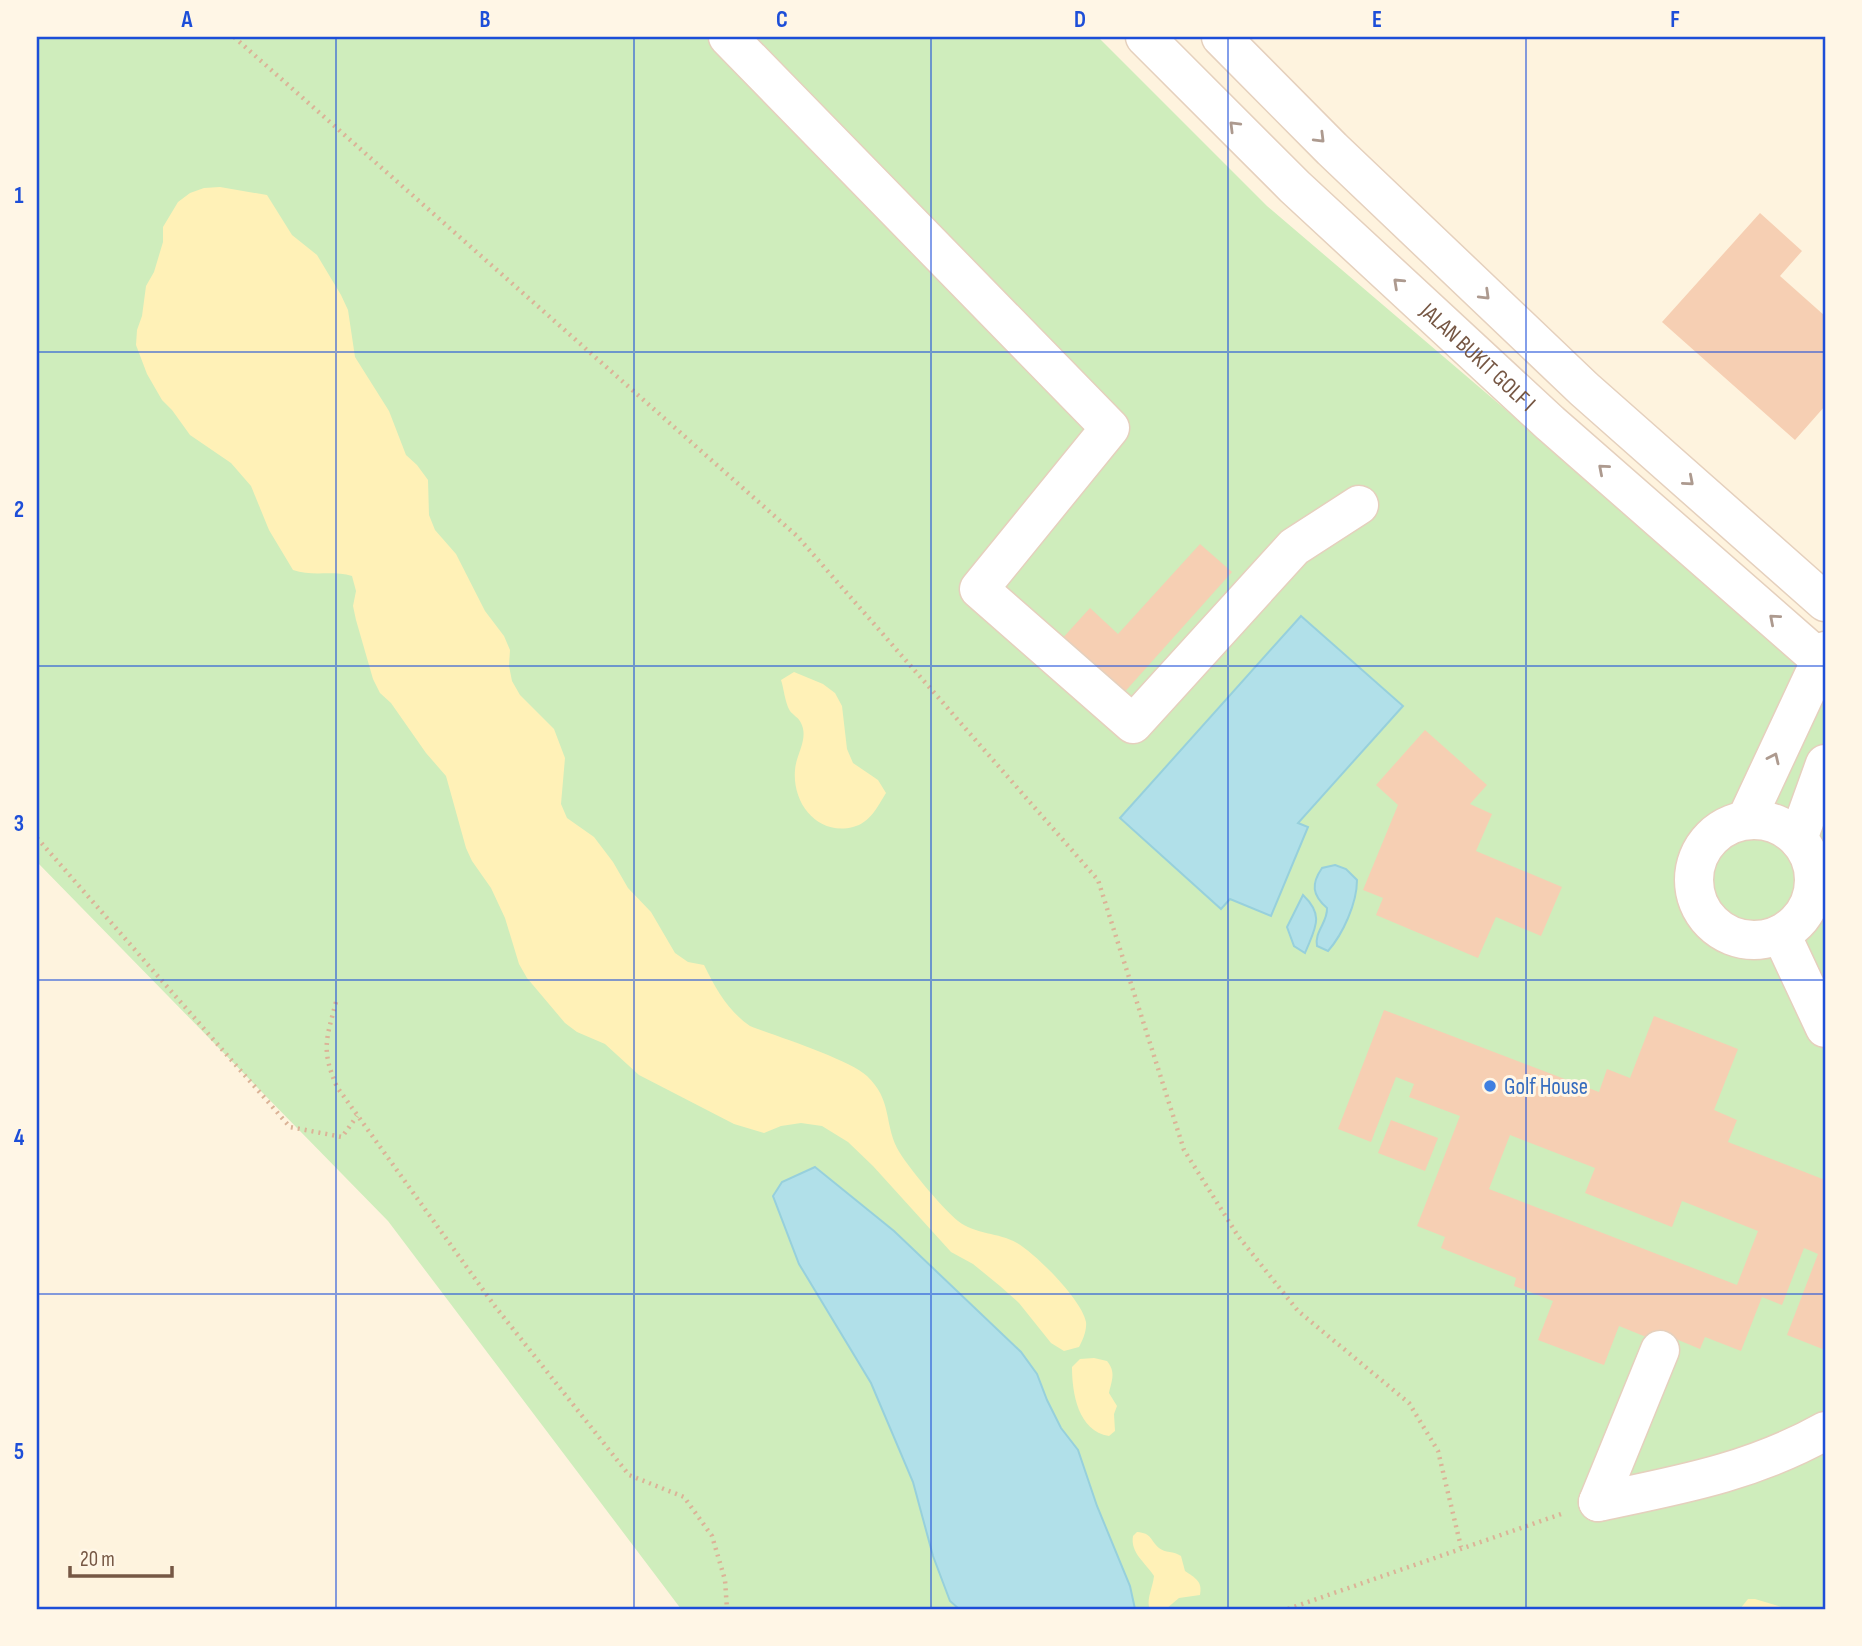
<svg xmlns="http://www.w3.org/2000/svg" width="1862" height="1646" viewBox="0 0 1862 1646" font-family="'Sofia Sans Condensed',sans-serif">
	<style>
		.green { fill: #cfedbc }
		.sand { fill: #fff1b7 }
		.water { fill: #b1e0e9; stroke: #97d0dc; stroke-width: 2 }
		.building { fill: #f6cfb3; fill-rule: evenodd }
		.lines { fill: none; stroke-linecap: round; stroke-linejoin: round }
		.minor-casing { stroke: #e5d0bd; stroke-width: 41 }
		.path { stroke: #dbb397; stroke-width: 4.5; stroke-dasharray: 2 5; stroke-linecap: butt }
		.minor { stroke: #fff; stroke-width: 38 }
		.oneway { stroke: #ad9a8f }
		.grid { fill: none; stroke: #1d4ed8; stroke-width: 2; stroke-opacity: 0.55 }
		.shop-dot { fill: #3f7fe0; stroke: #fff6e6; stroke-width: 2.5 }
		.labels { text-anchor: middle; stroke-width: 6; stroke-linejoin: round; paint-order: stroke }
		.street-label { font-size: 23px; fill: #765744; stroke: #fff6e6 }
		.shop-label { font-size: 23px; fill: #366cbe; stroke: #fff6e6; text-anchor: start }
		.neatline { fill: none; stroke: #1d4ed8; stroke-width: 2.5 }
		.grid-label { font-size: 23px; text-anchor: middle; font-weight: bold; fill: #1d4ed8 }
	</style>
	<rect width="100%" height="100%" fill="#fef3de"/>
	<!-- green -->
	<polygon class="green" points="37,37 1098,37 1267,206 1825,682 1825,1609 681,1609 388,1221 37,862"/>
	<!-- sand -->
	<g class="sand">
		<path d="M220,187l47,8 25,40 25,20 24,40 7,15 7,47 34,54 17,44 11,10 11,15 1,35 6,15 21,24 29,57 19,25 6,14 -1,16 3,15 8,14 34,34 11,29 -4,46 6,14 27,19 19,25 15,26 23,24 24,41 13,9 16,3c12,24 23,45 46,61 26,10 99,33 117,50 25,24 17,45 30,72 8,16 47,62 61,73 18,14 40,11 59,22 19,11 65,57 69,79 1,8 -3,18 -7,25l-15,4 -13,-8 -32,-40 -19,-17 -27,-22 -22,-12 -78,-86 -25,-24 -26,-16 -21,-3 -20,3 -17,7 -30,-9 -95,-49 -34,-31 -28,-12 -12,-9 -38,-45 -8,-14 -14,-46 -14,-30 -19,-27 -6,-13 -20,-72 -20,-23 -35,-50 -11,-10 -7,-14 -17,-59 -3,-14 3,-15 -4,-15c-20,-6 -39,1 -59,-6l-24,-40 -18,-44 -20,-23 -41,-28 -18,-25 -10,-10 -15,-26 -11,-29 1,-15 5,-14 4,-30 8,-14 9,-30v-15l15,-25 12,-9 14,-5z"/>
		<path d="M794,672l29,12 12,9 7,13 5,43 6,14 25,17 8,13c-8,13 -16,30 -33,34 -35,9 -61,-23 -58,-57 1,-16 14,-31 6,-47 -2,-5 -8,-8 -11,-12 -5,-8 -6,-22 -9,-31z"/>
		<path d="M1094,1358l13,3c9,11 5,19 2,32l8,13 -3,8 1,17 -6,5c-31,-5 -37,-43 -37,-69l8,-8z"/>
		<path d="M1137,1532c15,1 13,8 22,16 6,5 15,3 22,8l4,15c10,7 18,10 15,24l-21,3 -13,11 -17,-2c-2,-10 4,-20 5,-31 -8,-13 -24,-23 -21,-40z"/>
		<polygon points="1748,1599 1755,1599 1788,1609 1740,1609"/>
	</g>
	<!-- water -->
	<g class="water">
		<polygon points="1301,616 1403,706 1298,823 1308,827 1271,916 1230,899 1221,909 1120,818"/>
		<path d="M1335,865l11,4 11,11c0,23 -14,54 -29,71l-11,-5c-3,-14 11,-24 10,-38 -15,-13 -16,-24 -5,-40z"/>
		<path d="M1303,895c22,21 12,33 2,58l-11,-7 -7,-19z"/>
		<polygon points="815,1167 894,1231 1021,1352 1037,1374 1047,1400 1061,1428 1078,1450 1097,1506 1130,1586 1135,1609 959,1609 950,1601 933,1556 913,1482 871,1383 799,1264 773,1196 782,1182"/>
	</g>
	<!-- building -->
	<g class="building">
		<polygon points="1760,213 1802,251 1780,276 1825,316 1825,406 1795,440 1662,322"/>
		<polygon points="1200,544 1232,572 1121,696 1060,641 1090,608 1118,634"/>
		<polygon points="1425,730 1487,785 1470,804 1492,814 1476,851 1562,887 1541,936 1496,917 1478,958 1376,915 1383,898 1363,890 1398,805 1376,785"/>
		<path d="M1384,1010l215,82 8,-23 23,9 24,-62 84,33 -24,61 23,10 -9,22 97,38v170l-38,-15 31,-81 -14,-6 -22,57 -20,-8 -21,54 -36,-14 -5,12 -41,-17 -3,9 -37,-15 -15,39 -66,-25 15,-39 -39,-15 2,-8 -75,-30 4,-11 -28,-11 43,-110 -51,-19 5,-13 -18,-7 -25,65 -33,-13zM1510,1135l85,33 -10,25 87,34 10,-26 76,30 -21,54 -248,-96z"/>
		<polygon points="1391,1120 1438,1138 1425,1171 1378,1153"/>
	</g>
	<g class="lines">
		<!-- minor casing -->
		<g class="minor-casing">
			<g id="minor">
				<polyline points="728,37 1110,428 979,589 1133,724 1294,547 1359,505"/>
				<path id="s1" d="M1145,37l150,150 255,236 275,241"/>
				<polyline points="1221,37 1332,149 1584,389 1825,602"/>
				<polyline points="1746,820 1825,651"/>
				<circle cx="1754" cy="880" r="60"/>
				<polyline points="1798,839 1825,764"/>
				<polyline points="1781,934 1825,1028"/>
				<path d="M1598,1502c81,-17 154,-30 227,-71"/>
				<polyline points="1598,1502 1660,1350"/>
			</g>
		</g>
		<!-- path -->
		<g class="path">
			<polyline points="234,37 797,536 1098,880 1184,1150 1238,1236 1298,1311 1409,1403 1438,1451 1461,1547"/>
			<polyline points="37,838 290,1127 342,1137 357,1116"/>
			<path d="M336,1002c-10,38 -15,48 1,85l157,218 135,170 55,22 28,39 13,44 2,29"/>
			<polyline points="1288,1609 1564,1513"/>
		</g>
		<!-- minor -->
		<use href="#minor" class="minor"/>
	</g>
	<!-- one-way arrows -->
	<defs><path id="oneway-chevron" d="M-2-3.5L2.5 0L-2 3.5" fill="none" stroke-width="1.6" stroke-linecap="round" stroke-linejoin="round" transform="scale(1.75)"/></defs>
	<g class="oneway">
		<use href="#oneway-chevron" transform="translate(1234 126) rotate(-135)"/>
		<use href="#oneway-chevron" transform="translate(1320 138) rotate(45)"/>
		<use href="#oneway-chevron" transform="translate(1398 283) rotate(-137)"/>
		<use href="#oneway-chevron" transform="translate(1485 295) rotate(44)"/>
		<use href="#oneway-chevron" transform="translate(1603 469) rotate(-139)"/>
		<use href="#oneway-chevron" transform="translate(1689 481) rotate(41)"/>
		<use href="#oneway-chevron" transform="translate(1774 619) rotate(-139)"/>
		<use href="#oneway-chevron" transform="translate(1774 758) rotate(-65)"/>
	</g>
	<!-- grid -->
	<path class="grid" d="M336,37v1572M634,37v1572M931,37v1572M1228,37v1572M1526,37v1572M37,352h1788M37,666h1788M37,980h1788M37,1294h1788"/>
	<!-- markers -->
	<circle class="shop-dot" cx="1490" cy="1086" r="7"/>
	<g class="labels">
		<!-- street labels -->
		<g class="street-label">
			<text dy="8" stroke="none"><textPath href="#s1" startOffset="462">JALAN BUKIT GOLF I</textPath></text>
		</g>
		<!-- shop labels -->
		<g class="shop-label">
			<text x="1504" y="1094">Golf House</text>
		</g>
	</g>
	<!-- border -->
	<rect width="1862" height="1646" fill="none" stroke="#fff6e6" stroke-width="77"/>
	<!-- scale -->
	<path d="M70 1566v10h102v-10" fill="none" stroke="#765744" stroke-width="3.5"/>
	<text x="80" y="1566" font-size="21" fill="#765744" stroke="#fff6e6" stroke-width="5" paint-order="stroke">20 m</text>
	<rect x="38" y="38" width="1786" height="1570" class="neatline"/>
	<g class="grid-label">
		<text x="187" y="27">A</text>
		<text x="485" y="27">B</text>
		<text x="782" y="27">C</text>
		<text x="1080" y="27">D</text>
		<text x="1377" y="27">E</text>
		<text x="1675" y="27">F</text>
		<text x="19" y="203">1</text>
		<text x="19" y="517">2</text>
		<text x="19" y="831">3</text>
		<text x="19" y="1145">4</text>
		<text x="19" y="1459">5</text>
	</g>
</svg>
